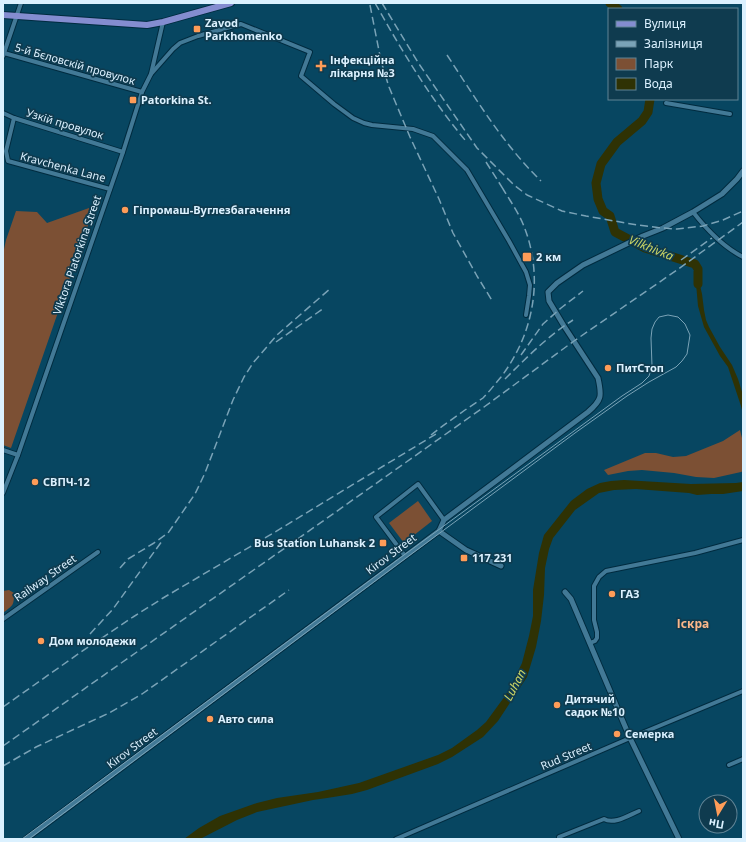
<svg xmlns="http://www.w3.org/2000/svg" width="746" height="842" viewBox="0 0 746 842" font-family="'Noto Sans',sans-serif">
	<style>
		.green { fill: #7c5034 }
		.water { fill: #2f3204 }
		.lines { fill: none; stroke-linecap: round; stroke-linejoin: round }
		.river { stroke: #2f3204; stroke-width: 9 }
		.minor-casing { stroke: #002b3f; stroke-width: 6 }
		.tertiary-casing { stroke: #002b3f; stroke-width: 7 }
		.primary-casing { stroke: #002b3f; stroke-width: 8 }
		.minor { stroke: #427996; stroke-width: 4 }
		.tertiary { stroke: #427996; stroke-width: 5 }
		.primary { stroke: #848dd0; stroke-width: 6 }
		.tram { stroke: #7aa3b7; stroke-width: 1 }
		.rail { stroke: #7aa3b7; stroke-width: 1.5; stroke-dasharray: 8 4; stroke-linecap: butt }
		.poi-dot { fill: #fe9c58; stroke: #0f3b4f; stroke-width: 1.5 }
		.labels { text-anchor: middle; stroke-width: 3.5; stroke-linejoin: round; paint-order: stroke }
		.poi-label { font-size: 11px; font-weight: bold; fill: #dbf1ff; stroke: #0f3b4f; text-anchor: start }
		.street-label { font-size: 11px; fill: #dbf1ff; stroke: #0f3b4f }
		.water-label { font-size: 12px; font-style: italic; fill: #ccd666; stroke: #0f3b4f }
		.neighbourhood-label { font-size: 12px; font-weight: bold; fill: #fcb78a; stroke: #0f3b4f }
	</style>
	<rect width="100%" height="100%" fill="#074661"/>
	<!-- green -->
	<g class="green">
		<polygon points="89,208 92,214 11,448 3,445 3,254 6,240 16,211 37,212 47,223"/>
		<polygon points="740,430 743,442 743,471 741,472 714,478 696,477 674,473 642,470 628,471 608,475 604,470 645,453 656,453 673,457 686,456 723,441"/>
		<polygon points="418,501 432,521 404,543 389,523"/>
		<path d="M9,590l5,3c0,13 -1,12 -11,20v-22z"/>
	</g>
	<!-- water -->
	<g class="water">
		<polygon points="695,272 700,273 699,281 702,294 704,310 706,320 709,327 720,347 732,365 738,379 743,395 743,414 741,406 728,367 720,356 704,327 698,306"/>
		<polygon points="624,480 691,484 736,483 743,482 743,491 723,494 711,494 697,495 689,493 636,489 614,490 599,493 575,510 553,538 549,549 545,568 544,595 541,621 536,647 527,677 498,721 483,737 452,757 438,764 367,790 352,794 327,798 313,800 257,812 237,820 200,839 184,839 199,828 220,816 257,803 277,798 318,792 359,783 438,755 452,748 477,730 486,722 505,696 512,684 522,663 529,636 533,616 533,590 539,553 544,535 571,501 587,489 600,483 611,481"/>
	</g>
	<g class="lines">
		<!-- river -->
		<g class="river">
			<polyline points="610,3 618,9"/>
			<polyline points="650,99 648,112 642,121 617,142 601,164 596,183 598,199 603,211 610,216 615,232 645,248 695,264 698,269 698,284"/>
		</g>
		<!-- minor casing -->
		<g class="minor-casing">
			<g id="minor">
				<polyline points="4,53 142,92"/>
				<polyline points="3,56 21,3"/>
				<polyline points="151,74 173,49 180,43 198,36 241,24 310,52 301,76 334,104 353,118 364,123 372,125 413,129 433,136 467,170 509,241 526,272 530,285 529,296 526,315"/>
				<polyline points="666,103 730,114"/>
				<polyline points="3,113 14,118 123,152"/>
				<polyline points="14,118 6,151 8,161 110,189"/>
				<path d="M693,212c14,18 30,35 50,45"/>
				<polyline points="3,450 18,455"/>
				<polyline points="3,493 18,455 123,152 142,92 151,74 163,22"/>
				<polyline points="405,556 376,517 418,484 444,520"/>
				<polyline points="3,619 98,552"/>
				<polyline points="590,643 595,641 597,638 597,632 594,620 594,586 599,577 606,571 695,553 743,540"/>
				<polyline points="729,765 743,759"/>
				<polyline points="396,839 630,738 743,691"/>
				<path d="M559,839v-2l45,-18c10,6 25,-4 35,-8"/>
			</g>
		</g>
		<!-- tertiary casing -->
		<g class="tertiary-casing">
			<g id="tertiary">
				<polyline points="439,531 466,550 501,566"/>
				<polyline points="565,592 571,599 630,738 679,839"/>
				<path d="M26,839l413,-308 5,-11 144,-108c14,-12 14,-16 10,-34l-34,-52 -15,-25 -1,-9 9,-9 26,-18 60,-29 20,-8 30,-16 29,-18 15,-15 6,-8"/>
			</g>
		</g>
		<!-- primary casing -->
		<g class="primary-casing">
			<polyline id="primary" points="3,15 147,25 163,22 231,3"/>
		</g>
		<!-- minor -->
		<use href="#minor" class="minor"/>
		<!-- tertiary -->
		<use href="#tertiary" class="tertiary"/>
		<!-- primary -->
		<use href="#primary" class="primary"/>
		<!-- tram -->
		<polyline class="tram" points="22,839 404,555 622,396 642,383 649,376 652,366 651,338 652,329 655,322 659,317 668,315 678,317 685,324 690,335 687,354 682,361 676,367 649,382 627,396 575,433 402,561 29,839"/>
		<!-- rail -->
		<g class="rail">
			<path d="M375,3c27,48 55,95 90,137"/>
			<polyline points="382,3 419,64 477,148 514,185 527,195 562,211 586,216 637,225 663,228 677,229 703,226 723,220 743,211"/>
			<polyline points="370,5 381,61 389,87 410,137 439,199 453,233 477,276 493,302"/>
			<path d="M447,55c29,44 56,89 94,126"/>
			<polyline points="486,162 505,192"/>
			<polyline points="681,260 712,238"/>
			<polyline points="276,342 324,308"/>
			<polyline points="521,355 543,324 561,308 583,291"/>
			<path d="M505,379c21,-21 43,-43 68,-59"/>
			<path d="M431,435c11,-9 23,-17 34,-25 6,-4 12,-8 18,-12 6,-6 12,-14 18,-21 32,-42 43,-97 24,-148 -5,-14 -14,-27 -22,-40"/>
			<polyline points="120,568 128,559 154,543 168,533 175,523 195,494 205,473 233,400 244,377 253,363 277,335 331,288"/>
			<polyline points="90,634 113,609 162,541"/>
			<polyline points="3,707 81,652 133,617 163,598 275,532 436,434"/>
			<polyline points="3,746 275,555 484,407 574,341 677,270 743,222"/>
			<polyline points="3,766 36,747 109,713 142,694 289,590"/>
		</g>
	</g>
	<!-- markers -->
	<g class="poi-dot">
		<rect x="193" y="25" width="8" height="8" rx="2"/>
		<path d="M319 60h4v4h4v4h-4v4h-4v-4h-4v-4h4z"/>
		<rect x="129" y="96" width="8" height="8" rx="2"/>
		<circle cx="125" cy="210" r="4"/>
		<rect x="522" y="252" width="10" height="10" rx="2"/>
		<circle cx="608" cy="368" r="4"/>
		<circle cx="35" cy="482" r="4"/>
		<rect x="379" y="539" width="8" height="8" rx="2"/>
		<rect x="460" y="554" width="8" height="8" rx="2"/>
		<circle cx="612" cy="594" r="4"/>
		<circle cx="41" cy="641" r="4"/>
		<circle cx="557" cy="705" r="4"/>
		<circle cx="210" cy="719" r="4"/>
		<circle cx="617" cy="734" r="4"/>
	</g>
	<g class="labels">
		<!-- poi labels -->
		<g class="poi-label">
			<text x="205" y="27">Zavod<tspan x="205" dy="13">Parkhomenko</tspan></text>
			<text x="330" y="64">Інфекційна<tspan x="330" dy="13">лікарня №3</tspan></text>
			<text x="141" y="104">Patorkina St.</text>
			<text x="133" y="214">Гіпромаш-Вуглезбагачення</text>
			<text x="536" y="261">2 км</text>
			<text x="616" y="372">ПитСтоп</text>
			<text x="43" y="486">СВПЧ-12</text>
			<text x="375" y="547" text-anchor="end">Bus Station Luhansk 2</text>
			<text x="472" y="562">117 231</text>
			<text x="620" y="598">ГАЗ</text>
			<text x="49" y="645">Дом молодежи</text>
			<text x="565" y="703">Дитячий<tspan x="565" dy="13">садок №10</tspan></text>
			<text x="218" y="723">Авто сила</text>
			<text x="625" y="738">Семерка</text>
		</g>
		<!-- street labels -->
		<g class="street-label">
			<text transform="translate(75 64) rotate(16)" y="4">5-й Бєловскій провулок</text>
			<text transform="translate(65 124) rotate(17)" y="4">Узкій провулок</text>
			<text transform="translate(63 167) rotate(15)" y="4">Kravchenka Lane</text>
			<text transform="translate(77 255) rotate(-71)" y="4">Viktora Piatorkina Street</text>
			<text transform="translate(391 554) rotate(-37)" y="4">Kirov Street</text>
			<text transform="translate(45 578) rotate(-35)" y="4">Railway Street</text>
			<text transform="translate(132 748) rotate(-37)" y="4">Kirov Street</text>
			<text transform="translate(566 756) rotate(-23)" y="4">Rud Street</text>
		</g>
		<!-- water labels -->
		<g class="water-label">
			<text transform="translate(651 248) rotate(22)" y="4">Vilkhivka</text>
			<text transform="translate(515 685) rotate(-62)" y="4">Luhan</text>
		</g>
		<!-- neighbourhood labels -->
		<g class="neighbourhood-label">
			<text x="693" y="628">Іскра</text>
		</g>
	</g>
	<!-- border -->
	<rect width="746" height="842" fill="none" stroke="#dbf1ff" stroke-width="8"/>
	<!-- legend -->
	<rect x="608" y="8" width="130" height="92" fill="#0f3b4f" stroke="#618495"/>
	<rect x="616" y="21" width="20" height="6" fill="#848dd0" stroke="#618495"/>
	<text x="644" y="28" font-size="12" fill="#dbf1ff">Вулиця</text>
	<rect x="616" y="41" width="20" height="6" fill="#7aa3b7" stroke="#618495"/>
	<text x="644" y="48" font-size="12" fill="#dbf1ff">Залізниця</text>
	<rect x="616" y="58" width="20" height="12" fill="#7c5034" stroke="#618495"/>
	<text x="644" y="68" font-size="12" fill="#dbf1ff">Парк</text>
	<rect x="616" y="78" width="20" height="12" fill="#2f3204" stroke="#618495"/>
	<text x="644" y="88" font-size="12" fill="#dbf1ff">Вода</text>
	<!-- north arrow -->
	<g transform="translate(718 814) rotate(190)"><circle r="19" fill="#0f3b4f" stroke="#618495"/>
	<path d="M0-3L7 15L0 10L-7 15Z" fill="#fe9c58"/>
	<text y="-6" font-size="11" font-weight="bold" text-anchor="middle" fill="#dbf1ff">Пн</text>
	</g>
</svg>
